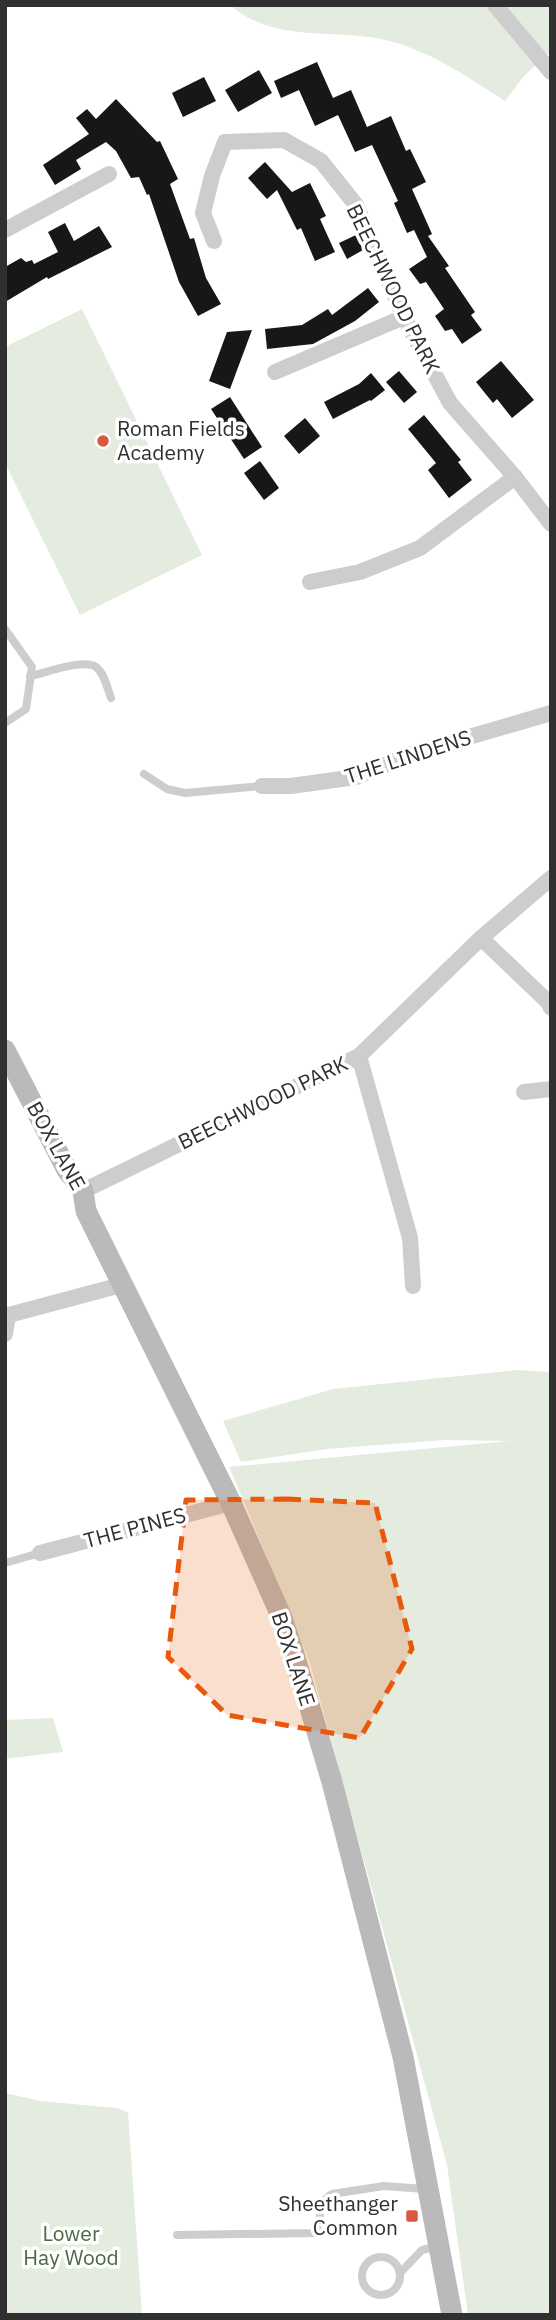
<svg xmlns="http://www.w3.org/2000/svg" width="556" height="2320" viewBox="0 0 556 2320" font-family="'IBM Plex Sans',sans-serif">
	<style>
		.green { fill: #e3ecdf }
		.building { fill: #171717 }
		.lines { fill: none; stroke-linecap: round; stroke-linejoin: round }
		.lane { stroke: #cdcdcd; stroke-width: 8 }
		.street { stroke: #cdcdcd; stroke-width: 16 }
		.secondary { stroke: #bababa; stroke-width: 21 }
		.marked { fill: #e8590c; fill-opacity: 0.2; stroke: #e8590c; stroke-width: 5; stroke-dasharray: 14 9; stroke-linejoin: round }
		.poi-dot { fill: #d85841; stroke: #fff; stroke-width: 2.5 }
		.labels { text-anchor: middle; stroke-width: 7; stroke-linejoin: round; paint-order: stroke }
		.street-label { font-size: 21px; fill: #303030; stroke: #fff }
		.poi-label { font-size: 21px; fill: #303030; stroke: #fff; text-anchor: start }
		.park-label { font-size: 21px; fill: #4a6940; stroke: #fff }
	</style>
	<rect width="100%" height="100%" fill="#fff"/>
	<!-- green -->
	<g class="green">
		<path d="M230,5h321v46l-27,25 -19,25c-37,-24 -76,-51 -120,-61 -53,-12 -110,4 -155,-35z"/>
		<polygon points="82,309 202,555 80,615 5,463 5,347"/>
		<polygon points="517,1370 551,1372 551,2315 468,2315 447,2165 310,1663 245,1504 229,1467 511,1441 444,1440 327,1449 241,1462 223,1421 333,1389"/>
		<polygon points="53,1718 63,1752 5,1759 5,1720"/>
		<polygon points="5,2093 40,2101 116,2108 128,2112 142,2315 5,2315"/>
	</g>
	<!-- building -->
	<g class="building">
		<polygon points="317,62 333,98 351,90 367,127 391,116 406,151 410,149 426,182 412,189 432,234 428,236 449,266 445,268 475,312 471,315 482,330 462,344 452,329 445,331 435,316 444,309 426,282 420,284 409,269 427,257 414,230 407,233 394,203 398,201 372,145 355,152 338,115 315,126 299,90 281,98 274,81"/>
		<polygon points="259,70 272,93 238,112 225,90"/>
		<polygon points="204,77 216,101 183,117 172,93"/>
		<polygon points="116,99 157,142 160,141 178,179 170,184 190,239 194,238 206,278 221,304 198,316 179,282 149,194 147,195 139,177 131,178 116,151 106,142 76,160 81,169 55,185 43,165 89,134 76,118 87,109 96,119"/>
		<polygon points="265,162 292,192 310,183 326,216 320,219 335,252 315,261 301,228 297,230 277,190 267,199 248,178"/>
		<polygon points="65,223 74,241 99,226 112,247 48,279 47,277 5,302 5,267 21,258 26,262 32,260 34,264 58,252 48,232"/>
		<polygon points="356,235 363,250 347,259 339,243"/>
		<polygon points="368,288 379,302 355,321 313,344 267,349 265,329 302,325 328,309 332,315"/>
		<polygon points="252,330 230,389 209,381 227,332"/>
		<polygon points="501,361 534,400 512,418 497,399 493,403 476,382"/>
		<polygon points="399,371 417,392 404,403 386,382"/>
		<polygon points="371,373 385,390 371,401 370,400 333,419 324,402 359,384"/>
		<polygon points="230,397 262,447 244,459 211,409"/>
		<polygon points="424,415 461,460 458,462 472,480 449,498 428,470 436,463 408,429"/>
		<polygon points="305,418 320,436 299,454 284,436"/>
		<polygon points="260,461 279,488 264,500 244,473"/>
	</g>
	<g class="lines">
		<!-- lane -->
		<g class="lane">
			<polyline points="5,629 32,667 26,709 5,723"/>
			<path d="M30,676c15,-3 55,-18 66,-9 9,7 11,21 15,31"/>
			<polyline points="144,774 167,789 185,793 262,786"/>
			<polyline points="5,1563 40,1553"/>
			<path d="M177,2235l139,-2 4,-3c0,-15 -3,-28 12,-36l52,-8 41,3"/>
			<circle cx="381" cy="2276" r="19"/>
			<polyline points="400,2273 422,2250 439,2246"/>
		</g>
		<!-- street -->
		<g class="street">
			<polyline points="495,5 551,72"/>
			<polyline points="5,230 109,174"/>
			<polyline points="214,241 203,213 212,176 225,142 284,140 321,161 356,205 404,317 450,403 515,477 551,524"/>
			<polyline points="275,372 404,317"/>
			<polyline points="310,582 360,572 420,548 515,477"/>
			<polyline points="262,786 291,786 356,777 414,753 551,713"/>
			<polyline points="481,938 548,1002 551,1008"/>
			<polyline points="359,1056 410,1238 413,1286"/>
			<polyline points="524,1092 551,1089"/>
			<polyline points="83,1191 359,1056 481,938 551,878"/>
			<polyline points="5,1316 121,1285"/>
			<polyline points="5,1334 8,1316"/>
			<polyline points="40,1553 231,1503"/>
		</g>
		<!-- secondary -->
		<polyline class="secondary" points="5,1050 67,1170 83,1191 86,1211 231,1503 282,1618 294,1654 332,1782 403,2057 452,2315"/>
	</g>
	<!-- marked area -->
	<path class="marked" d="M287,1499l88,4 37,146 -52,89 -133,-23 -59,-58 18,-157z"/>
	<!-- markers -->
	<g class="poi-dot">
		<circle cx="103" cy="441" r="7"/>
		<rect x="405" y="2209" width="14" height="14" rx="3.5"/>
	</g>
	<g class="labels">
		<!-- street labels -->
		<g class="street-label">
			<text transform="translate(393 289) rotate(64)" y="7">BEECHWOOD PARK</text>
			<text transform="translate(408 757) rotate(-18)" y="7">THE LINDENS</text>
			<text transform="translate(263 1103) rotate(-26)" y="7">BEECHWOOD PARK</text>
			<text transform="translate(56 1146) rotate(61)" y="7">BOX LANE</text>
			<text transform="translate(135 1528) rotate(-15)" y="7">THE PINES</text>
			<text transform="translate(293 1659) rotate(72)" y="7">BOX LANE</text>
		</g>
		<!-- poi labels -->
		<g class="poi-label">
			<text x="117" y="436">Roman Fields<tspan x="117" dy="24">Academy</tspan></text>
			<text x="398" y="2211" text-anchor="end">Sheethanger<tspan x="398" dy="24">Common</tspan></text>
		</g>
		<!-- park labels -->
		<g class="park-label">
			<text x="71" y="2241">Lower<tspan x="71" dy="24">Hay Wood</tspan></text>
		</g>
	</g>
	<!-- border -->
	<rect width="556" height="2320" fill="none" stroke="#303030" stroke-width="14"/>
</svg>
